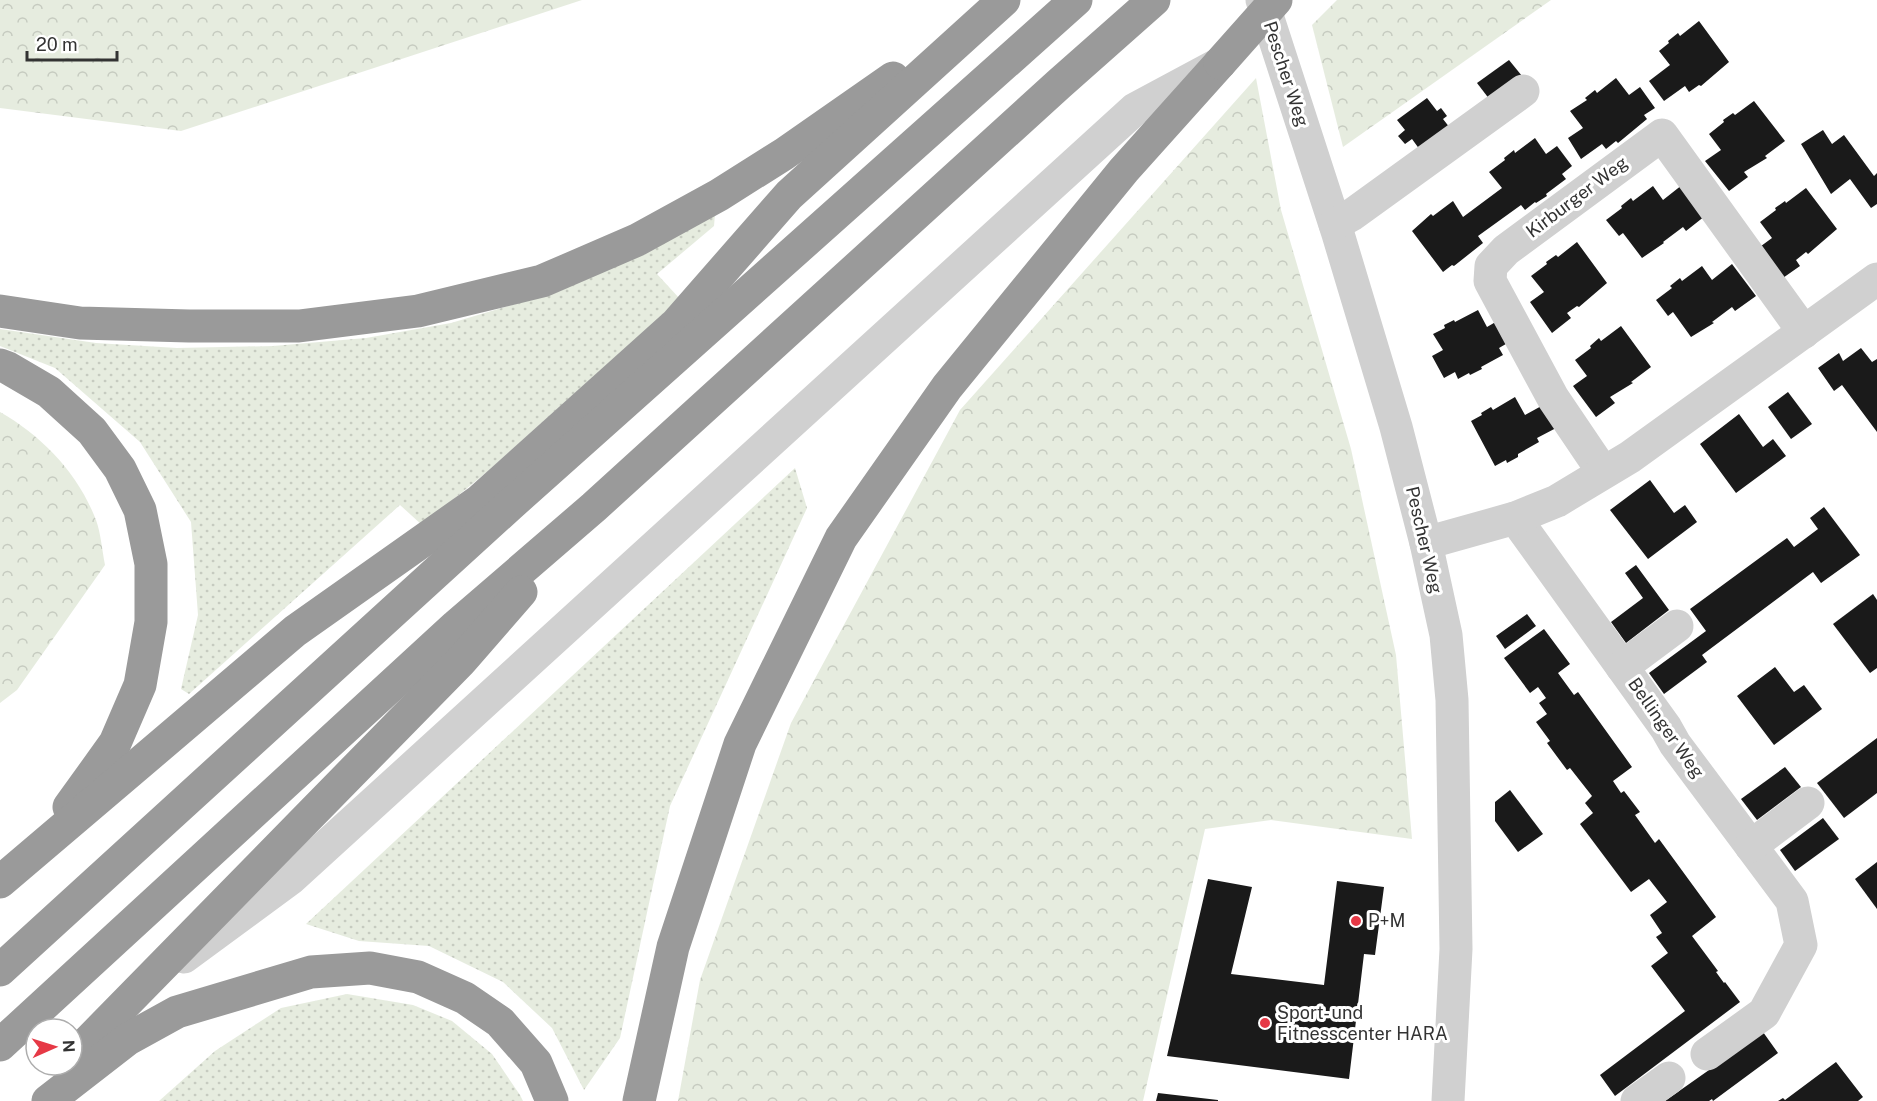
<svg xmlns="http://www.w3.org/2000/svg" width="1877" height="1101" viewBox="0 0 1877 1101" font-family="'Public Sans',sans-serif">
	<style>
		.grass { fill: url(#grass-dots) }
		.forest { fill: url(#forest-crowns) }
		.building { fill: #1a1a1a }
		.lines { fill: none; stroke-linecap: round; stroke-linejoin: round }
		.minor { stroke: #d0d0d0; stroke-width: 33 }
		.highway { stroke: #9a9a9a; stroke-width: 33 }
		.highway-bridge { stroke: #9a9a9a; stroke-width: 33 }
		.poi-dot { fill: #e63946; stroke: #fff; stroke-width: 2 }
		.labels { text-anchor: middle; stroke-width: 6; stroke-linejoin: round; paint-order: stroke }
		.street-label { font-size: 18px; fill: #333; stroke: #fff }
		.poi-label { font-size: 18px; fill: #333; stroke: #fff; text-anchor: start }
	</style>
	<defs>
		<pattern id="grass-dots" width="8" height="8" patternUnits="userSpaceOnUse" patternTransform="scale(1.5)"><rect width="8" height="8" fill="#e6ecdf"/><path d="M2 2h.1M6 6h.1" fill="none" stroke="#c6cbc0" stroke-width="1.8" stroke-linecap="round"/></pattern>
		<pattern id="forest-crowns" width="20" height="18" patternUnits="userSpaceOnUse" patternTransform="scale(1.5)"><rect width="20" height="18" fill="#e6ecdf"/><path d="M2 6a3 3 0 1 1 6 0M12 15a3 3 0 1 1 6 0" fill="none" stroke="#c6cbc0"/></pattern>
	</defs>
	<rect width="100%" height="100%" fill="#fff"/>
	<!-- grass -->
	<g class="grass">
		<polygon points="715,214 714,226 657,274 680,299 488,471 422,525 400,505 189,694 181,689 198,615 191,522 140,442 55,368 0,346 0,329 96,343 177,348 273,346 366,338 451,323 556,292"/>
		<polygon points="795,468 807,508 670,806 620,1038 584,1090 552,1028 503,982 429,946 359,941 306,924"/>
		<polygon points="347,994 413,1005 452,1021 492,1054 520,1095 523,1101 159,1101 215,1051 281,1008"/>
	</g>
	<!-- forest -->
	<g class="forest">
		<polygon points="0,0 582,0 181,131 0,108"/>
		<polygon points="1337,0 1551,0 1343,147 1312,25"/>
		<polygon points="1256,78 1281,210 1351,449 1396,655 1412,839 1271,820 1205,829 1143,1101 678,1101 700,980 791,723 960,410"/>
		<path d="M0,412c42,24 78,61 96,108 5,14 6,30 9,45l-88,125 -17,13z"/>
	</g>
	<!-- building -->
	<g class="building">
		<polygon points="1699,21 1729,62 1701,86 1699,85 1689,92 1685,86 1664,101 1649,81 1670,65 1659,51 1669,43 1668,41 1678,33 1680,36"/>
		<polygon points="1509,60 1522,76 1490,100 1477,83"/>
		<polygon points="1616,78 1629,95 1640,87 1655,108 1644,115 1647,119 1618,143 1616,141 1606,149 1602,144 1581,159 1568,138 1583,128 1570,111 1587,100 1585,98 1595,90 1597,93"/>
		<polygon points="1427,98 1437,111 1441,108 1447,116 1443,119 1450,128 1420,150 1412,139 1405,144 1398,136 1405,130 1397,120"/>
		<polygon points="1754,101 1785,141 1765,156 1767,158 1744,172 1748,177 1729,191 1705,161 1721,150 1709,134 1724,122 1723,120 1733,113 1735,115"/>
		<polygon points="1823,130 1832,144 1844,135 1874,176 1877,173 1877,204 1871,208 1850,179 1831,194 1801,144"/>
		<polygon points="1535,138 1546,154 1557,146 1572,166 1562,174 1566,179 1546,194 1547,196 1536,203 1535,202 1525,210 1521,205 1478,236 1483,243 1454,266 1452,265 1443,272 1412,231 1431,214 1433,216 1453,201 1463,217 1502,188 1489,172 1505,160 1504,158 1514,150 1515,153"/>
		<polygon points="1682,185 1705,216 1686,231 1683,227 1663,242 1664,243 1642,258 1623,233 1619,236 1606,220 1622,208 1621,206 1631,198 1633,201 1653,186 1663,200"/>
		<polygon points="1806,188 1837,229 1808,254 1806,252 1796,260 1800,266 1780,280 1757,249 1772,238 1760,222 1776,210 1775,208 1785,201 1786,203"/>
		<polygon points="1577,242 1607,283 1579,307 1577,306 1567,313 1571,318 1552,333 1530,302 1544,292 1531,276 1547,264 1546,262 1556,255 1558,257"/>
		<polygon points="1732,264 1756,296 1735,311 1732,307 1712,322 1714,323 1691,337 1673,312 1668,316 1656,300 1672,288 1670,286 1680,278 1682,281 1702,266 1712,280"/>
		<polygon points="1478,310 1487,327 1499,320 1511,341 1499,348 1503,355 1481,367 1482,369 1470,375 1469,373 1458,379 1455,372 1444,378 1432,356 1443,350 1433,334 1445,328 1444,325 1454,320 1455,322"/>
		<polygon points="1621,326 1651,367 1631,382 1633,383 1610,397 1615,403 1596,417 1573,386 1587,376 1575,360 1591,348 1590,346 1599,338 1601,341"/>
		<polygon points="1861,348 1872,362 1877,359 1877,432 1842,385 1834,391 1818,368 1839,353 1843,361"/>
		<polygon points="1788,392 1812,424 1791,439 1768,407"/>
		<polygon points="1515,397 1525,415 1545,404 1558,427 1537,438 1539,442 1518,454 1518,457 1507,463 1506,460 1495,466 1471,421 1482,415 1481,413 1491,407 1493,410"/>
		<polygon points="1739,414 1763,447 1773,439 1786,456 1736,493 1700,444"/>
		<polygon points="1650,480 1674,513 1685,505 1697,522 1648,559 1610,510"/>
		<polygon points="1824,507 1860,555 1821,583 1813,572 1702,655 1707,662 1664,694 1649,673 1706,631 1690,609 1787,538 1794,547 1818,529 1810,518"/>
		<polygon points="1636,565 1669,610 1626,643 1611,622 1643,598 1625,573"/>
		<polygon points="1873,594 1877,600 1877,668 1870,673 1833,624"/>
		<polygon points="1527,614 1536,626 1505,649 1496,636"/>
		<polygon points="1544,629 1570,664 1558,673 1574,695 1578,692 1632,767 1613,781 1621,793 1624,791 1640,812 1635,815 1655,843 1659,839 1716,917 1692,936 1718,971 1716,972 1724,983 1725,982 1740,1002 1615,1096 1600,1075 1685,1011 1651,966 1668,953 1656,937 1662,933 1650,915 1667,902 1649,879 1631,892 1580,824 1593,813 1585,803 1592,796 1570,768 1567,770 1547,743 1550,741 1536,722 1547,714 1539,703 1546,698 1538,687 1530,693 1504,658"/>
		<polygon points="1775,667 1794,692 1804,685 1822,709 1774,745 1737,696"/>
		<polygon points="1877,738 1877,793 1844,818 1817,783"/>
		<polygon points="1785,767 1801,787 1757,820 1741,799"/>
		<polygon points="1510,790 1543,834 1518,852 1495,821 1495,802"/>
		<polygon points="1823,818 1839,839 1795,871 1780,850"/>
		<polygon points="1877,862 1877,909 1855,879"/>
		<polygon points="1208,879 1252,887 1231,974 1324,985 1337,881 1384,887 1375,955 1364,954 1349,1079 1167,1056"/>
		<polygon points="1763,1032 1778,1053 1713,1101 1712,1099 1709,1101 1665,1101"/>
		<polygon points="1836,1062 1863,1097 1858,1101 1778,1101 1783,1098 1785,1100"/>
		<polygon points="1158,1093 1218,1100 1218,1101 1156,1101"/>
	</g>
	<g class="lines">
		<!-- minor -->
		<g class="minor">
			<polyline points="1262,0 1338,234 1396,427 1426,543 1446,635 1452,700 1456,949 1448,1101"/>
			<polyline points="1335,224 1353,214 1523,91"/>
			<polyline points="1603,472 1553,398 1490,281 1491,266 1506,250 1662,135 1804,332"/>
			<polyline points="1515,518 1666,728 1675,744 1792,901 1801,945 1764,1013 1707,1054"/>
			<polyline points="1426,543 1515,518 1557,501 1630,457 1877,279"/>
			<polyline points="1622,667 1677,626"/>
			<polyline points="1751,846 1808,803"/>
			<polyline points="184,957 290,879 1135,109 1217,65"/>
			<polyline points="1637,1101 1669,1078"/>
		</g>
		<!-- highway -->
		<g class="highway">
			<polyline points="0,311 80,323 189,326 299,326 418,311 542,281 637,240 719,195 784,154 893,78"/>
			<polyline points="0,365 8,368 49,392 92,431 120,469 140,510 151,564 151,622 140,685 115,743 69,807"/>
			<polyline points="0,882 295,631 479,501 676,324 789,195 1004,0"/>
			<polyline points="0,970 510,505 1076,0"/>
			<polyline points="0,1045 456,626 594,507 1059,84 1154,0"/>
			<polyline points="72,1058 461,661 521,592"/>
			<polyline points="48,1101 128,1039 177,1012 311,972 370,968 418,977 465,998 500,1022 536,1063 552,1101"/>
			<polyline points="639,1101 673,947 740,744 841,538 947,387 1124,170 1220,63"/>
		</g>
		<!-- highway-bridge -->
		<polyline class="highway-bridge" points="1220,63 1276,0"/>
	</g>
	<!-- markers -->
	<g class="poi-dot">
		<circle cx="1356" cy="921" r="6"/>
		<circle cx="1265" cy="1023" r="6"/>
	</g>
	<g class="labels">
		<!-- street labels -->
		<g class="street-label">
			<text transform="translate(1286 74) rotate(72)" y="6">Pescher Weg</text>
			<text transform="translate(1577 197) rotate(-37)" y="6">Kirburger Weg</text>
			<text transform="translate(1424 540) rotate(77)" y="6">Pescher Weg</text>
			<text transform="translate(1666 728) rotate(55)" y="6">Bellinger Weg</text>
		</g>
		<!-- poi labels -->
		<g class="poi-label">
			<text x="1368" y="927">P+M</text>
			<text x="1277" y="1019">Sport- und<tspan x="1277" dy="21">Fitnesscenter HARA</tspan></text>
		</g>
	</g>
	<!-- north arrow -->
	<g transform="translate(54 1047) rotate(87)"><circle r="28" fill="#ffffff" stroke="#adadad" stroke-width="1.5"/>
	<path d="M0-4.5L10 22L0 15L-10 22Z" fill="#e63946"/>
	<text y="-9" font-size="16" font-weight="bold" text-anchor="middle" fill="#333333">N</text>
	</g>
	<!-- scale -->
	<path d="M27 51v9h90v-9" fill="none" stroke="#333333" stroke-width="3"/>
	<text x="36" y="51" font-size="18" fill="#333333" stroke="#ffffff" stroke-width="4.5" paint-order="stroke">20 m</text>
</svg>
